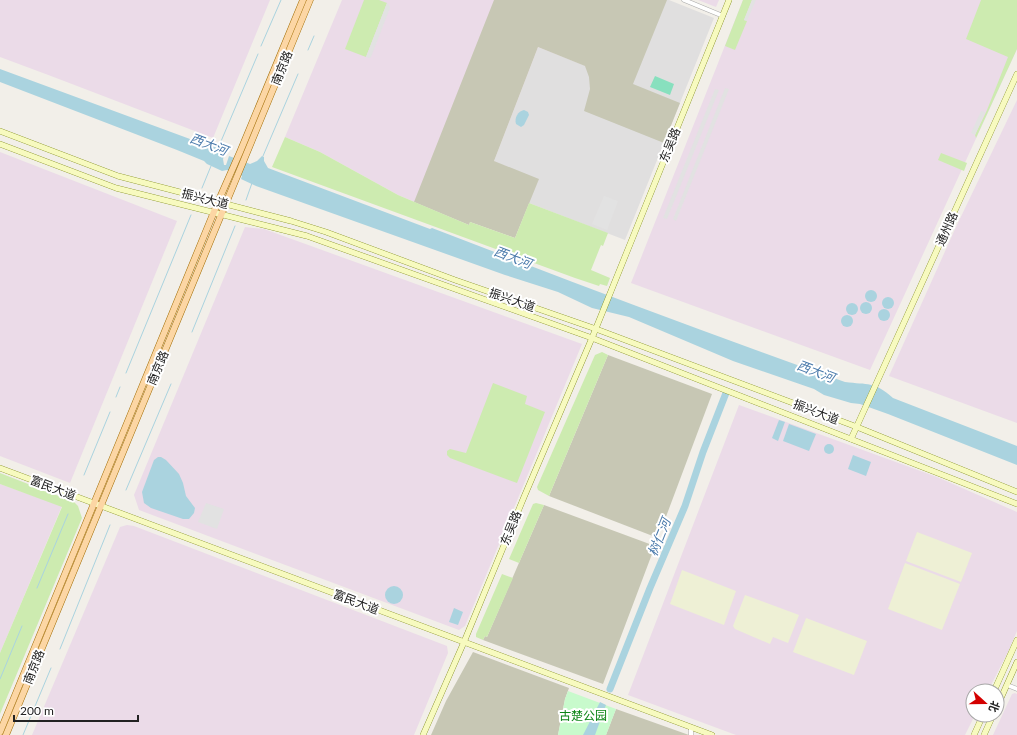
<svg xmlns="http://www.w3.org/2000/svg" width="1017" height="735" viewBox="0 0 1017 735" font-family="Lato,'Noto Sans SC',sans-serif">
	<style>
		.residential { fill: #e0dfdf }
		.industrial { fill: #ebdbe8 }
		.construction { fill: #c7c7b4 }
		.farmland { fill: #eef0d5 }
		.grass { fill: #cdebb0 }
		.park { fill: #c8facc }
		.pitch { fill: #88e0be }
		.parking { fill: #e2e2e2 }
		.water { fill: #aad3df }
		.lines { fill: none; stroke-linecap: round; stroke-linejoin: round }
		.stream { stroke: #aad3df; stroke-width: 1 }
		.river { stroke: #aad3df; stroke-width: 7 }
		.street-casing { stroke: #a9a9a9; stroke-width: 5 }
		.secondary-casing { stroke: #707d05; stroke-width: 6 }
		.primary-casing { stroke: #a06b00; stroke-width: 7 }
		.street { stroke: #fff; stroke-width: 4 }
		.secondary { stroke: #f7fabf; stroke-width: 5.5 }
		.primary { stroke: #fcd6a4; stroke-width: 6 }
		.labels { text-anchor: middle; stroke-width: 4; stroke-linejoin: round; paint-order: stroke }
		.street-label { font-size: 12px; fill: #222; stroke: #fff }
		.park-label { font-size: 12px; fill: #0c8416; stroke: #fff }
		.water-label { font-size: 13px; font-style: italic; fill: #4a7aab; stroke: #fff }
	</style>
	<rect width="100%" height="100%" fill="#f2efe9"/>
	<!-- residential -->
	<polygon class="residential" points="624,0 669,0 714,18 625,240 529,203 494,161 538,47 596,70"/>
	<!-- industrial -->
	<g class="industrial">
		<polygon points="0,0 270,0 213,138 51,76 0,57"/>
		<polygon points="342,0 624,0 596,70 538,47 469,225 398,195 320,152 285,137"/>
		<polygon points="698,0 719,0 716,7"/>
		<polygon points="743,0 1017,0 1017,49 870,370 631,283"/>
		<polygon points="1017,100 1017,423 889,376 956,227"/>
		<polygon points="0,152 177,221 70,483 0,456"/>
		<polygon points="245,227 264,229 582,344 465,626 459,630 139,510 134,495"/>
		<polygon points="739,405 937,477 1017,512 1017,631 1008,652 988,691 973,691 973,715 975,715 965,735 736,735 628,695"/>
		<polygon points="0,484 62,506 0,653"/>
		<polygon points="127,525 134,526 447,646 448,653 414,735 32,735 120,527"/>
		<polygon points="1015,693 1017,694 1017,735 993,735 1012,694"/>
	</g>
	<!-- construction -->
	<g class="construction">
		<polygon points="494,0 667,0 633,84 680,103 664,143 584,111 590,89 589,77 585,66 538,47 494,161 539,179 515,238 470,222 469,225 414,202"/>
		<polygon points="608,355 712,394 658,538 549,496"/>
		<polygon points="544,505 655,546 603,684 483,640 485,636 487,637"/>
		<polygon points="473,652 569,688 565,699 558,735 431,735 446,701"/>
		<polygon points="616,709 689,735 606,735"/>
	</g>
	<!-- farmland -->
	<g class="farmland">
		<polygon points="917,532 972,553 961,582 906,561"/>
		<polygon points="905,563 960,584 942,630 888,609"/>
		<polygon points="682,570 736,591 724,625 670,604"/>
		<polygon points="745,595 799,615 788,643 773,637 770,644 735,629 733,626"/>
		<polygon points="806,618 867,641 854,675 793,652"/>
	</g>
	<!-- grass -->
	<g class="grass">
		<polygon points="364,0 379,0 387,3 366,57 345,49"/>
		<polygon points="743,0 752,0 744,20 747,21 735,50 725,46"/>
		<polygon points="981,0 1017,0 1017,49 976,138 975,135 987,110 1008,57 966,39"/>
		<polygon points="285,137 320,152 398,195 469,225 470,222 515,238 529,203 608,233 603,246 601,245 591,270 610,278 607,286 600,284 599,286 575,278 272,167"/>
		<polygon points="941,153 967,163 964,171 938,160"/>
		<polygon points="602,352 608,355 549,496 538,490 537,487 595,355"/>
		<polygon points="493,383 527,396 525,404 545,412 517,483 450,458 447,455 447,451 450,449 466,453"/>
		<polygon points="0,473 74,502 78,506 82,518 0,714 0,653 62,507 0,484"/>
		<polygon points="536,503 544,505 519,563 509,559 533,504"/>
		<polygon points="502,574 513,578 487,637 485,636 483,640 476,637 476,634"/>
	</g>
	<!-- park -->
	<polygon class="park" points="568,691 616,709 606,735 558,735 565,699"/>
	<!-- pitch -->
	<polygon class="pitch" points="655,76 674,84 670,95 650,87"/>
	<!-- parking -->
	<g class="parking">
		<polygon points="752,0 756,0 747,21 744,20"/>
		<polygon points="387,3 389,5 390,8 371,57 369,58 366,57"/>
		<polygon points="725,88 729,89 676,221 673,219"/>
		<polygon points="715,89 719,90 667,219 663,218"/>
		<polygon points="981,111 985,112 975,135 971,133"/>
		<polygon points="604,196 618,201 607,230 592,224"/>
		<polygon points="206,503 224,509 217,529 198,522"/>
	</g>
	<!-- water -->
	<g class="water">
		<path d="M0,69l209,77 8,-1 3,-4v10l5,3 -2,5 1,6h2l3,-9 21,8 7,-3 5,-5 2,1v4l4,7 162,61 2,-1c138,53 274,105 413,154 23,3 29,-1 48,16l124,48v19l-129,-51 -28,-10 -9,-1 -27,-8 -10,-6 -81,-28 -104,-44 -37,-9 -34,-16 -53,-17 -249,-89 -15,-7 1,-3 -15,-6 -5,1 -15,-7 -3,-3 -27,-11 -177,-68z"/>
		<path d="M524,110l4,2 1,3 -5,10 -3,2 -5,-3c-2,-6 2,-13 8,-14z"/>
		<circle cx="871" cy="296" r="6"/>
		<circle cx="888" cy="303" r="6"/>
		<circle cx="866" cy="308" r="6"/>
		<circle cx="852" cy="309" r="6"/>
		<circle cx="884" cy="315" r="6"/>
		<circle cx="847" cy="321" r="6"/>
		<polygon points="779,420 785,422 778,441 772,438"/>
		<polygon points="789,424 816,434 809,451 783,441"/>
		<circle cx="829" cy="449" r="5"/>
		<polygon points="853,455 871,462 866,476 848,469"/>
		<polygon points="158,457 161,457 166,460 179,474 183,483 186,496 195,508 194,513 189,519 183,519 151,508 144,503 142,492 154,460"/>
		<circle cx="394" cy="595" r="9"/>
		<polygon points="454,608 463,612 458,625 449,622"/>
		<polygon points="600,702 606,705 595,735 583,735"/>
	</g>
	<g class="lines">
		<!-- stream -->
		<g class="stream">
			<polyline points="261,46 281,0"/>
			<polyline points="308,50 314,36"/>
			<polyline points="219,146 258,54"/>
			<polyline points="263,156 298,74"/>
			<polyline points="202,188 211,166"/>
			<polyline points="246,200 252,183"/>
			<polyline points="192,332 235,226"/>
			<polyline points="126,373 191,215"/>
			<polyline points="116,397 120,387"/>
			<polyline points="84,475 110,412"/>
			<polyline points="126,490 171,384"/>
			<polyline points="37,588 68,514"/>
			<polyline points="60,649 110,525"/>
			<polyline points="0,679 22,626"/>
			<polyline points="23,735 51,668"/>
		</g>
		<!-- river -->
		<polyline class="river" points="610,689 650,588 685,506 703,452 726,393"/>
		<!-- street casing -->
		<g class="street-casing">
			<g id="street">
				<polyline points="684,0 723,16"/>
				<polyline points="1007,685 1017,689"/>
				<polyline points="691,727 691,735"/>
			</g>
		</g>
		<!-- secondary casing -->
		<g class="secondary-casing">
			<g id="secondary">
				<polyline points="0,131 118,176 291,221 326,232 455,280 596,329 857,427 1017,492"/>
				<polyline points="0,144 116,188 307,236 592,338 1017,504"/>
				<polyline points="851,439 1017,74"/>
				<polyline points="0,468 712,735"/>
				<polyline points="994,691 1017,640"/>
				<polyline points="997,707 1017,662"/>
				<polyline points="423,735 464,642 524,497 592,338 729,0"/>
				<polyline points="974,735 983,715"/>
				<polyline points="984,735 993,715"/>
			</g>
		</g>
		<!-- primary casing -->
		<g class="primary-casing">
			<g id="primary">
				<polyline points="0,732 218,202 240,152 303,0"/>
				<polyline points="6,735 310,0"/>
			</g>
		</g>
		<!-- street -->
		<use href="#street" class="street"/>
		<!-- secondary -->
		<use href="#secondary" class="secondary"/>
		<!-- primary -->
		<use href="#primary" class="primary"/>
	</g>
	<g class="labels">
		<!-- street labels -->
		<g class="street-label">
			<text transform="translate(282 68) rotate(-68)" y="4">南京路</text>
			<text transform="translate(670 145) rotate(-68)" y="4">东吴路</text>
			<text transform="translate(205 199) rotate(14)" y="4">振兴大道</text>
			<text transform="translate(947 229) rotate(-66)" y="4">通州路</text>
			<text transform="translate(512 300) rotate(19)" y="4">振兴大道</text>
			<text transform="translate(158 368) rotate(-67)" y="4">南京路</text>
			<text transform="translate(816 412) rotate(21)" y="4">振兴大道</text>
			<text transform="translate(53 488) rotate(21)" y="4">富民大道</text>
			<text transform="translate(511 528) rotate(-68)" y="4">东吴路</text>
			<text transform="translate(356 602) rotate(21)" y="4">富民大道</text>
			<text transform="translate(34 667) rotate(-68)" y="4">南京路</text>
		</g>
		<!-- park labels -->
		<g class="park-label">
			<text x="583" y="720">古楚公园</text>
		</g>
		<!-- water labels -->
		<g class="water-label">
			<text transform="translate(209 144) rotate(21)" y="5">西大河</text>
			<text transform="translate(513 257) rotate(21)" y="5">西大河</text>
			<text transform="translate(816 371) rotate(21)" y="5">西大河</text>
			<text transform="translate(659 537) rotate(-68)" y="5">树仁河</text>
		</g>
	</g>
	<!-- north arrow -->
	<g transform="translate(985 703) rotate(111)"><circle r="19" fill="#ffffff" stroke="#a7a7a7"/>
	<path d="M0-3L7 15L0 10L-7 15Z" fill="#d40000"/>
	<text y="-6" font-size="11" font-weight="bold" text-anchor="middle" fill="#222222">北</text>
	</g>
	<!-- scale -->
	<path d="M14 715v6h124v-6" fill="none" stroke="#222222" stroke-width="2"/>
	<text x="20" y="715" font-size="12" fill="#222222" stroke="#ffffff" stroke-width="3" paint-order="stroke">200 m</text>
</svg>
